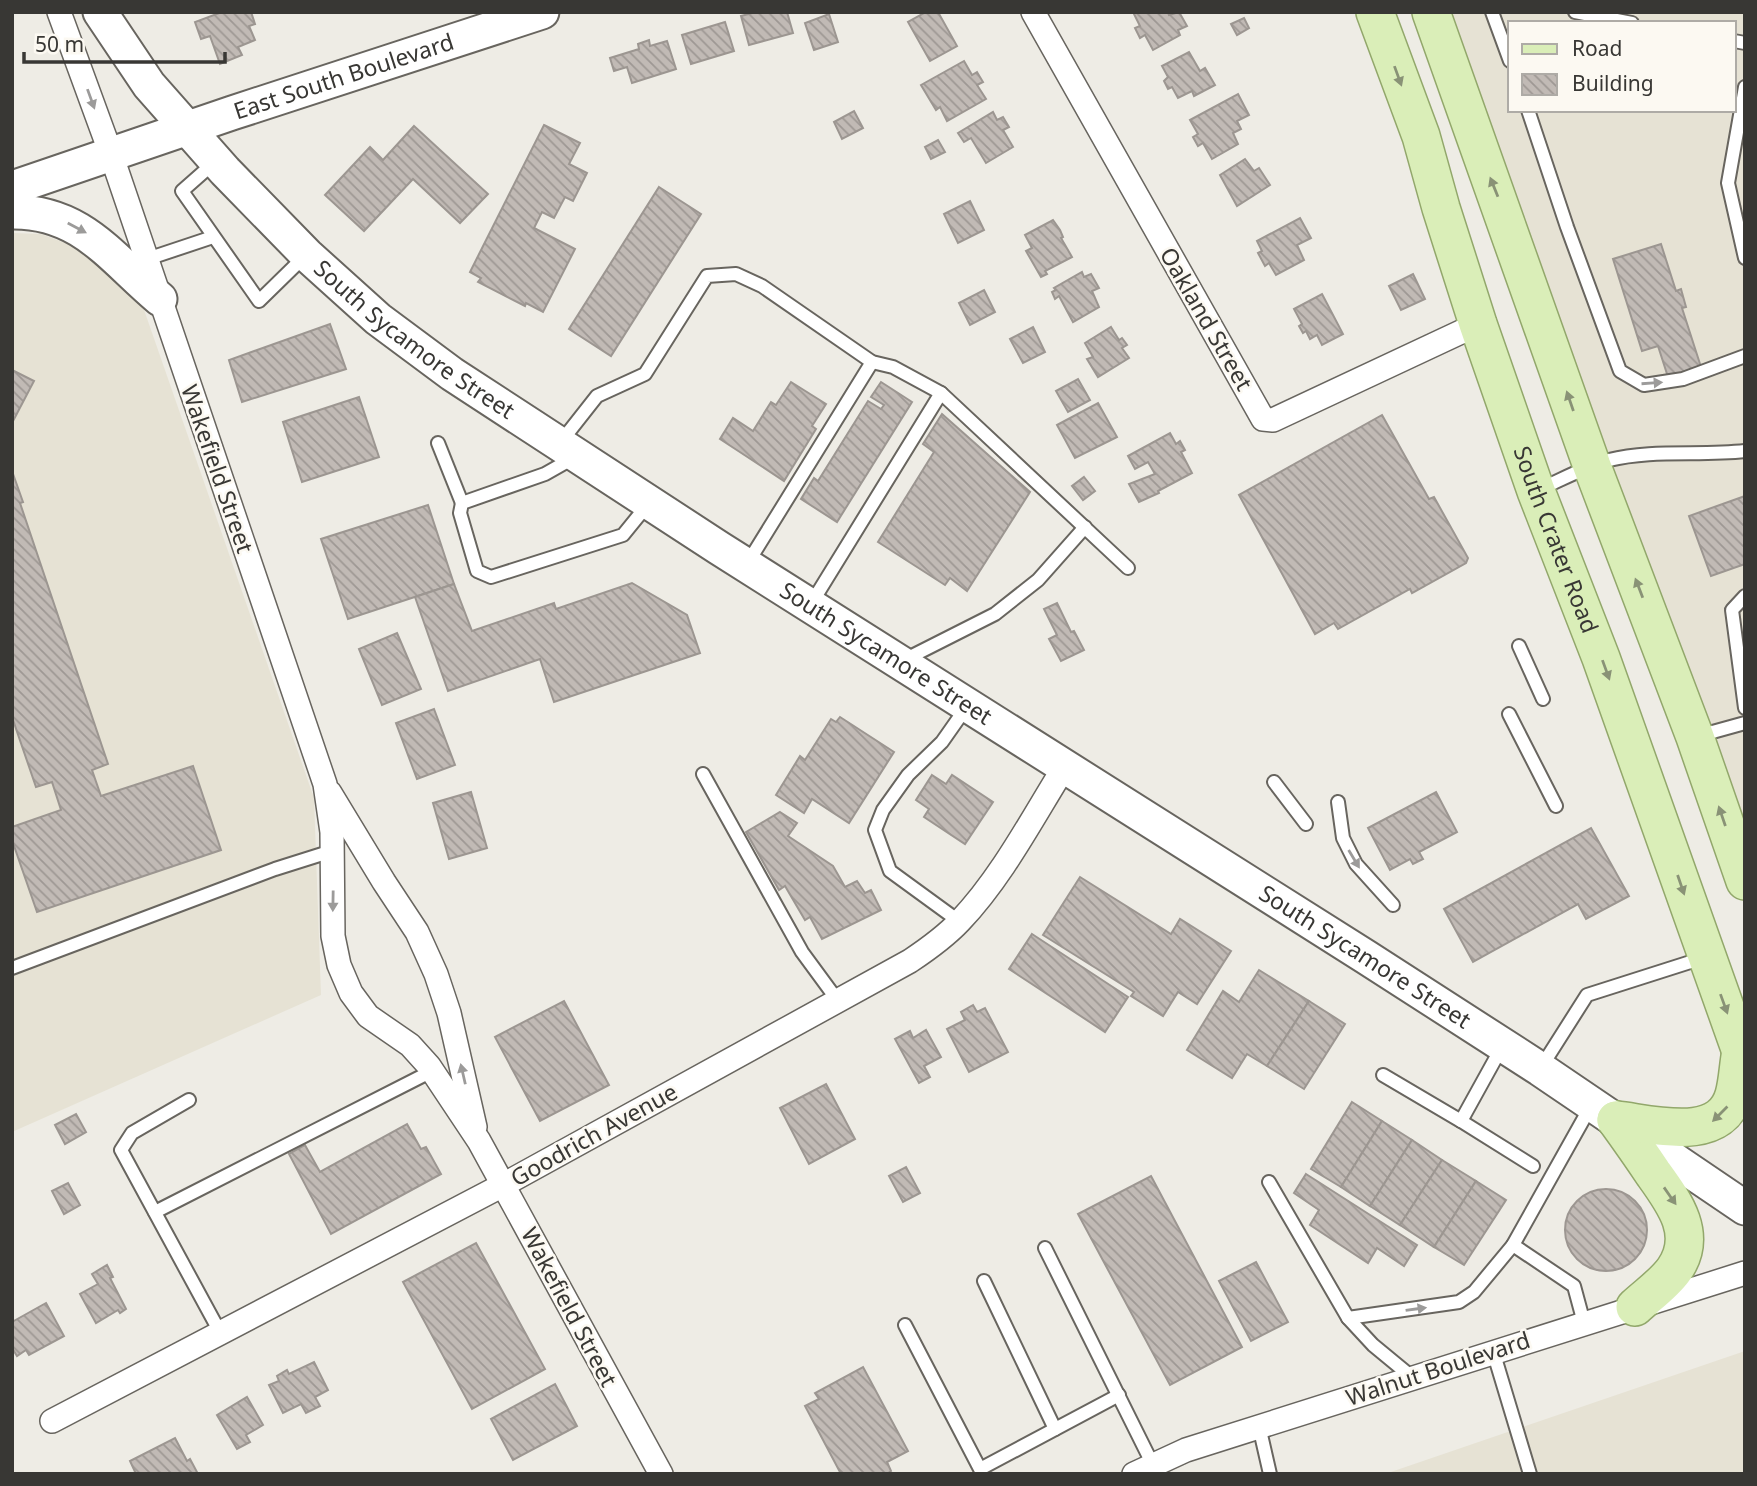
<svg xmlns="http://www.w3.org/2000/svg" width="1757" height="1486" viewBox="0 0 1757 1486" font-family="'Noto Sans',sans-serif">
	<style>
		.built { fill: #e6e2d4; fill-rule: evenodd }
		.building { fill: url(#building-back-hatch); stroke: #9c9691; stroke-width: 2 }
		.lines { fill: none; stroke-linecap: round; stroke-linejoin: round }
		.lane-casing { stroke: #68655f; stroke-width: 16 }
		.street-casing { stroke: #68655f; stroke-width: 26 }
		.secondary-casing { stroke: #68655f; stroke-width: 37 }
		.primary-casing { stroke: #92a76b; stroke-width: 40 }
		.lane { stroke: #fff; stroke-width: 12 }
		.street { stroke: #fff; stroke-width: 23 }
		.secondary { stroke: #fff; stroke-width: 33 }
		.primary { stroke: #daeeb8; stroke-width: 37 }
		.oneway { fill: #899276 }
		.oneway2 { fill: #9c9b9a }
		.labels { text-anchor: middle; stroke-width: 5; stroke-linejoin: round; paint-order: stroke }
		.street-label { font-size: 23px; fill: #383734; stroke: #fcf9f2 }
	</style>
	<defs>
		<pattern id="building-back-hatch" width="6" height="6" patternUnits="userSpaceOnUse" patternTransform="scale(1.75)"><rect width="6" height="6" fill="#c1bab5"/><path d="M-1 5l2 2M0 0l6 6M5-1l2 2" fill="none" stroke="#9e9894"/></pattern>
	</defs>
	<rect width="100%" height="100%" fill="#eeece5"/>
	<!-- built -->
	<g class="built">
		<path d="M1437,12h308v870zM1510,23h224v87h-224z"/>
		<polygon points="12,233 41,234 90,252 142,304 314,798 321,995 12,1132"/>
		<polygon points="1745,1351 1745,1474 1385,1474"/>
	</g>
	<!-- building -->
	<g class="building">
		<polygon points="222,12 251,12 255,24 249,26 255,40 238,47 242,55 220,64 210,36 201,39 195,22"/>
		<polygon points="756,12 787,12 793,33 749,45 741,16"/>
		<polygon points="926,12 938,12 957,46 930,61 908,22"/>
		<polygon points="1133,12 1168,12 1169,15 1179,12 1187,26 1178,30 1180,35 1153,50 1145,35 1140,38 1135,28 1140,26"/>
		<polygon points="829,14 838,42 814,50 805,23"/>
		<polygon points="1244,18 1249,28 1237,35 1231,24"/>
		<polygon points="725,22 734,51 691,64 682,35"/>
		<polygon points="649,40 650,46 667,41 676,69 632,83 627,67 614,71 610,58 639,49 638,44"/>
		<polygon points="1189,52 1200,71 1205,68 1215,85 1194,96 1192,91 1178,98 1172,87 1168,89 1164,81 1168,77 1162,66"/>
		<polygon points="964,61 972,75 977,72 983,82 977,85 986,99 947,121 940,107 936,110 921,85"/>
		<polygon points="1238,94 1249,115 1237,121 1241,129 1233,133 1238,144 1212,159 1203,143 1198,146 1193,137 1198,134 1190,120"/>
		<polygon points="854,111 863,128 842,139 834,122"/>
		<polygon points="993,112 997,120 1003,117 1009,127 1003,130 1013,147 986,163 971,138 964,142 958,133"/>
		<polygon points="544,125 580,143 569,164 587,173 573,201 565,197 554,218 542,212 534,228 575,249 543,312 526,303 525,306 478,282 481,278 470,272"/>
		<polygon points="414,126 488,194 460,223 413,179 364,231 325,195 370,147 383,160"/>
		<polygon points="938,140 945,152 931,159 925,147"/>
		<polygon points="1245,159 1254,171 1259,168 1270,185 1237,206 1220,175"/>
		<polygon points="659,187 701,214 611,356 569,329"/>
		<polygon points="970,201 984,230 958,243 944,214"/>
		<polygon points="1300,218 1311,238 1297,245 1304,260 1276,275 1269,263 1265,266 1258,253 1262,251 1257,241"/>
		<polygon points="1053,220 1060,230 1063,237 1061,238 1072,257 1045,271 1047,274 1041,277 1026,251 1032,248 1025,235"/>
		<polygon points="1661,244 1676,291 1681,289 1686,307 1682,308 1701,367 1668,377 1658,346 1642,351 1613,259"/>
		<polygon points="1082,272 1084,277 1091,274 1099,288 1092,291 1099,307 1073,322 1059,296 1055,299 1052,292 1056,290 1054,288"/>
		<polygon points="1413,274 1425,299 1401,310 1389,286"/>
		<polygon points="984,290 995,312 970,325 959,303"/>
		<polygon points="1322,294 1343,334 1322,345 1317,335 1310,339 1306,331 1303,333 1299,326 1302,324 1294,309"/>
		<polygon points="330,324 346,369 242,402 229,360"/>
		<polygon points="1033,327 1045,352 1023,363 1010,339"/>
		<polygon points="1111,327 1119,340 1122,338 1127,345 1122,348 1129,358 1098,377 1087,359 1093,357 1085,343"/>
		<polygon points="12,370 34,381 12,423"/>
		<polygon points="1078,379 1090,400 1068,412 1056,391"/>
		<polygon points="791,382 826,404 812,426 816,429 784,481 720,439 733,418 753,431 771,402 776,405"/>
		<polygon points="881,382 912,402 837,522 801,499 814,478 818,481 868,401 881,409 884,405 871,397"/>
		<polygon points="359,397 379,457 302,482 283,422"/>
		<polygon points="1098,403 1117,437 1075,458 1057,425"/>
		<polygon points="942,414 1030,492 967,591 950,578 945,585 878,542 934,452 923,444"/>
		<polygon points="1382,415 1429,499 1434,497 1468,558 1466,563 1412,593 1410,589 1338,629 1334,623 1315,634 1239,495"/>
		<polygon points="1170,433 1176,444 1180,441 1185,450 1181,452 1192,473 1158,491 1159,493 1139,502 1129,484 1155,474 1148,462 1135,469 1128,456"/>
		<polygon points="12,471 23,502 20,503 108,764 92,770 101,796 193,766 221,850 37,912 12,840 12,827 61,810 52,782 36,787 12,717"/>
		<polygon points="1084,477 1095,491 1083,500 1072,486"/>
		<polygon points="1745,496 1745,564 1711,576 1689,516"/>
		<polygon points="428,505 454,584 348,619 321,539"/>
		<polygon points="632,583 687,615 700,653 554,702 540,659 448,691 415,597 454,584 472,631 554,603 556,609"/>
		<polygon points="1057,603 1071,632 1074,631 1084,650 1061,661 1049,639 1057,635 1044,609"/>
		<polygon points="397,633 421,689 382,705 359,649"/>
		<polygon points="434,709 455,765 417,779 396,723"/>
		<polygon points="840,717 894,752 849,823 812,799 804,813 776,795 800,756 805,760 831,719 836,722"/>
		<polygon points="932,775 946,784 952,775 993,802 965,844 924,817 929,809 916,800"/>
		<polygon points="471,792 487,848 449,859 433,803"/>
		<polygon points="1436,792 1457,832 1419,852 1423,859 1413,864 1410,859 1390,870 1368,828"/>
		<polygon points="780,812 797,823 788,836 833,866 845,887 857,881 865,893 871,890 881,910 822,939 810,917 805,920 785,886 779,890 746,832"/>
		<polygon points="1591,828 1629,896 1586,919 1578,904 1473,962 1444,909"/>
		<polygon points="1080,877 1171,934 1180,919 1231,951 1197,1004 1178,992 1163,1016 1131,996 1134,992 1043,935"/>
		<polygon points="1032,934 1128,997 1105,1032 1009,969"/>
		<polygon points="1259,970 1309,1001 1267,1066 1247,1054 1232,1078 1187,1050 1223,991 1239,1002"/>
		<polygon points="564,1001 609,1085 540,1121 495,1037"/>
		<polygon points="1309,1001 1345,1024 1304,1089 1267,1066"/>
		<polygon points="973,1005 977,1012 985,1008 1008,1052 969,1072 947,1029 965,1020 961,1012"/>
		<polygon points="926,1030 941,1057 924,1066 930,1077 919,1083 895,1039 910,1031 913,1038"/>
		<polygon points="826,1084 855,1139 809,1164 780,1108"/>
		<polygon points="1352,1102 1382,1121 1341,1187 1311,1169"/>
		<polygon points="76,1114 86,1132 65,1144 55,1125"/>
		<polygon points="1382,1121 1412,1140 1370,1206 1341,1187"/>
		<polygon points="407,1124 421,1149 426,1147 441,1174 331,1234 289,1154 305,1145 320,1172"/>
		<polygon points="1412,1140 1442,1160 1400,1225 1370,1206"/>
		<polygon points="1442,1160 1476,1181 1434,1247 1400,1225"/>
		<polygon points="906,1167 920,1193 903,1202 889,1176"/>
		<polygon points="1306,1174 1417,1245 1404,1266 1377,1248 1368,1263 1310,1225 1319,1210 1294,1193"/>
		<polygon points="1151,1176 1242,1347 1170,1385 1078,1214"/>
		<polygon points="1476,1181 1506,1200 1464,1265 1434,1247"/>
		<polygon points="68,1183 80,1205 64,1214 52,1191"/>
		<circle cx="1606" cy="1230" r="41"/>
		<polygon points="476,1243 545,1369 472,1409 403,1282"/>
		<polygon points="1256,1262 1288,1322 1251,1341 1219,1281"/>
		<polygon points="107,1265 113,1277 110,1278 126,1309 120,1313 118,1310 96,1323 80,1294 98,1284 92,1274"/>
		<polygon points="46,1303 64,1336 29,1355 26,1350 17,1356 12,1348 12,1322"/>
		<polygon points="314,1362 328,1390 315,1397 320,1406 306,1413 301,1404 283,1413 269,1385 279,1381 277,1376 287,1370 289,1374"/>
		<polygon points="863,1367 908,1451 887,1462 891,1471 887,1474 841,1474 805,1406 819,1399 815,1393"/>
		<polygon points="555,1384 577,1426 513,1460 491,1419"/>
		<polygon points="247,1397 263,1425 246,1435 250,1442 237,1449 217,1415"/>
		<polygon points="175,1438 187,1461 190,1459 198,1474 136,1474 130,1461"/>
	</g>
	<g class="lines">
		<!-- lane casing -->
		<g class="lane-casing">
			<g id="lane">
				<polyline points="1492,12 1510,61"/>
				<polyline points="1575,12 1632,23"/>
				<polyline points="1734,41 1745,43"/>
				<polyline points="1745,87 1728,183 1745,258"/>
				<polyline points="1528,110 1567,227 1620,371 1644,385 1683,379 1745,356"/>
				<polyline points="216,161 182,191 259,301 305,256"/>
				<polyline points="147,259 213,237"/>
				<polyline points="438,443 462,503"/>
				<polyline points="560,443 597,396 645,374 707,276 736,274 762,286 872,362 893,367 941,393"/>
				<polyline points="575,457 545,474 462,503 460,513 477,571 491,577 623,535 649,503"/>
				<path d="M1538,490c23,-10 46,-23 71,-30 43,-11 91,-4 136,-9"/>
				<polyline points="747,564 872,362"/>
				<polyline points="1745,596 1732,610 1745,708"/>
				<polyline points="811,604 941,393 1128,568"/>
				<polyline points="1519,646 1543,699"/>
				<polyline points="904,660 995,614 1038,580 1085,527"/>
				<polyline points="1509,714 1556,806"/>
				<polyline points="1698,736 1745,723"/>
				<polyline points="703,774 802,952 838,1001"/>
				<polyline points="1274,782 1306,824"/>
				<polyline points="1338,802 1343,838 1356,864 1393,905"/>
				<polyline points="960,922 890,871 875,830 883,810 908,775 942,742 968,705"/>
				<polyline points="12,968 275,869 332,851"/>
				<polyline points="1503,1045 1461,1121 1533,1166"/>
				<polyline points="1540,1069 1587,995 1703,958"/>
				<polyline points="1383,1075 1461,1121"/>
				<polyline points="189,1100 132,1133 121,1150 221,1334"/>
				<polyline points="1269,1182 1348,1318 1373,1345 1413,1378"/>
				<polyline points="155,1212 432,1071"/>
				<polyline points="1045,1248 1153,1465"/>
				<polyline points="984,1281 1055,1429"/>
				<polyline points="1348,1318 1459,1302 1474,1292 1513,1245"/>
				<polyline points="1584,1323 1574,1286 1513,1245 1592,1104"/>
				<polyline points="905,1325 980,1469 1119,1395"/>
				<polyline points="1493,1351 1530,1474"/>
				<polyline points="1259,1426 1270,1474"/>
			</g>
		</g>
		<!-- street casing -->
		<g class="street-casing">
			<g id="street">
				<polyline points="59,12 111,154 325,784 332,832 333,936 339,965 351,993 368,1016 410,1045 429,1066 479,1141 661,1474"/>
				<polyline points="1033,12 1263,419 1273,420 1478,324"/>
				<polyline points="330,793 384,882 417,932 436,974 449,1013 475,1127"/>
				<path d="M52,1421l451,-236 407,-224c18,-12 35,-24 50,-40 42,-44 73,-104 105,-155"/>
				<polyline points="1134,1474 1186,1450 1745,1273"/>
			</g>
		</g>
		<!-- secondary casing -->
		<g class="secondary-casing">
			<g id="secondary">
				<path id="s1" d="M100,12l49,73 76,86 82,84 71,64 74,55 267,174 647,409 174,112 205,139"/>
				<path id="s2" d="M12,188l220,-75 310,-101"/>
				<path d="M12,212c70,-1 100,47 148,87"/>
			</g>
		</g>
		<!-- primary casing -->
		<g class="primary-casing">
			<g id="primary">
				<path id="s3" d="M1375,12l46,124 20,72 37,116 58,167 65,167 144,405"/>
				<polyline points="1431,12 1592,466 1695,737 1745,881"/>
				<path d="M1616,1120c13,18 25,35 37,53 21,29 46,62 21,97 -10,14 -26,25 -39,37"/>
				<path d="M1616,1120c37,4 104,24 118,-25 4,-14 4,-29 7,-44"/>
			</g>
		</g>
		<!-- lane -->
		<use href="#lane" class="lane"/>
		<!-- street -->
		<use href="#street" class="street"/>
		<!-- secondary -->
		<use href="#secondary" class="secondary"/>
		<!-- primary -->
		<use href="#primary" class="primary"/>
	</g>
	<!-- one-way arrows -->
	<defs><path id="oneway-solid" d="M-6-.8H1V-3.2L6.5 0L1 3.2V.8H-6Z" transform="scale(1.75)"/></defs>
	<g class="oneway">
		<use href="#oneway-solid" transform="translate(1398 76) rotate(70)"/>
		<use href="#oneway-solid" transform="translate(1494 187) rotate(-112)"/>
		<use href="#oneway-solid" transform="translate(1570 401) rotate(-109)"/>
		<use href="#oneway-solid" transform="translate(1639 588) rotate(-111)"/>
		<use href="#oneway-solid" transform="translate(1606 670) rotate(70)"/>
		<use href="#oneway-solid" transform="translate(1722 816) rotate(-109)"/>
		<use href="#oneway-solid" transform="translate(1681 885) rotate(71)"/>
		<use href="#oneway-solid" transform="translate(1724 1004) rotate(70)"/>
		<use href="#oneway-solid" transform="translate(1720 1114) rotate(135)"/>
		<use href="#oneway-solid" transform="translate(1670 1196) rotate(55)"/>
	</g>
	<g class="oneway2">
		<use href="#oneway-solid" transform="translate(91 99) rotate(70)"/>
		<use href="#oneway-solid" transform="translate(77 228) rotate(28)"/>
		<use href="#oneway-solid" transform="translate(1652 383) rotate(-4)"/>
		<use href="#oneway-solid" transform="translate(1354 859) rotate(59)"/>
		<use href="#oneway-solid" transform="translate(333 901) rotate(91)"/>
		<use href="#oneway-solid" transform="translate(463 1074) rotate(-103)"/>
		<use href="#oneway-solid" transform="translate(1416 1309) rotate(-8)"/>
	</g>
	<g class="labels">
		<!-- street labels -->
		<g class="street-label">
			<text dy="8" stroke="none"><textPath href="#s2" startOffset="350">East South Boulevard</textPath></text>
			<text transform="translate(1206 319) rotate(60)" y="8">Oakland Street</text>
			<text dy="8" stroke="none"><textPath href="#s1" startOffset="457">South Sycamore Street</textPath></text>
			<text transform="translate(217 469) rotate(71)" y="8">Wakefield Street</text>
			<text dy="8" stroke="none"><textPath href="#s3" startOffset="558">South Crater Road</textPath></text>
			<text dy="8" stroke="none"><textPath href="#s1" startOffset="1024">South Sycamore Street</textPath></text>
			<text dy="8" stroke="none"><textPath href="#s1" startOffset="1591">South Sycamore Street</textPath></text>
			<text transform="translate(594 1135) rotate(-29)" y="8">Goodrich Avenue</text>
			<text transform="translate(569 1307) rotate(62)" y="8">Wakefield Street</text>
			<text transform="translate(1438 1369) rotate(-18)" y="8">Walnut Boulevard</text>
		</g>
	</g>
	<!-- border -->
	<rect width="1757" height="1486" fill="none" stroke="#383734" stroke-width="28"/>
	<!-- legend -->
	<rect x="1508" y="21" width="228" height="91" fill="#fcf9f2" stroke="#aeaba6" stroke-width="2"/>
	<rect x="1522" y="44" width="35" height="10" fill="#daeeb8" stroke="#aeaba6" stroke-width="2"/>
	<text x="1572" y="56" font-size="21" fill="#383734">Road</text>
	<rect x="1522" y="74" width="35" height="21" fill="url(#building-back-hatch)" stroke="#aeaba6" stroke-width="2"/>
	<text x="1572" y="91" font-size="21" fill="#383734">Building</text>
	<!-- scale -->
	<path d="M24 52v10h201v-10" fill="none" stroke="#383734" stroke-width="3.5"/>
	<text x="35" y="52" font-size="21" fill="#383734" stroke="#fcf9f2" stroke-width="5" paint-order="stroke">50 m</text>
</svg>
